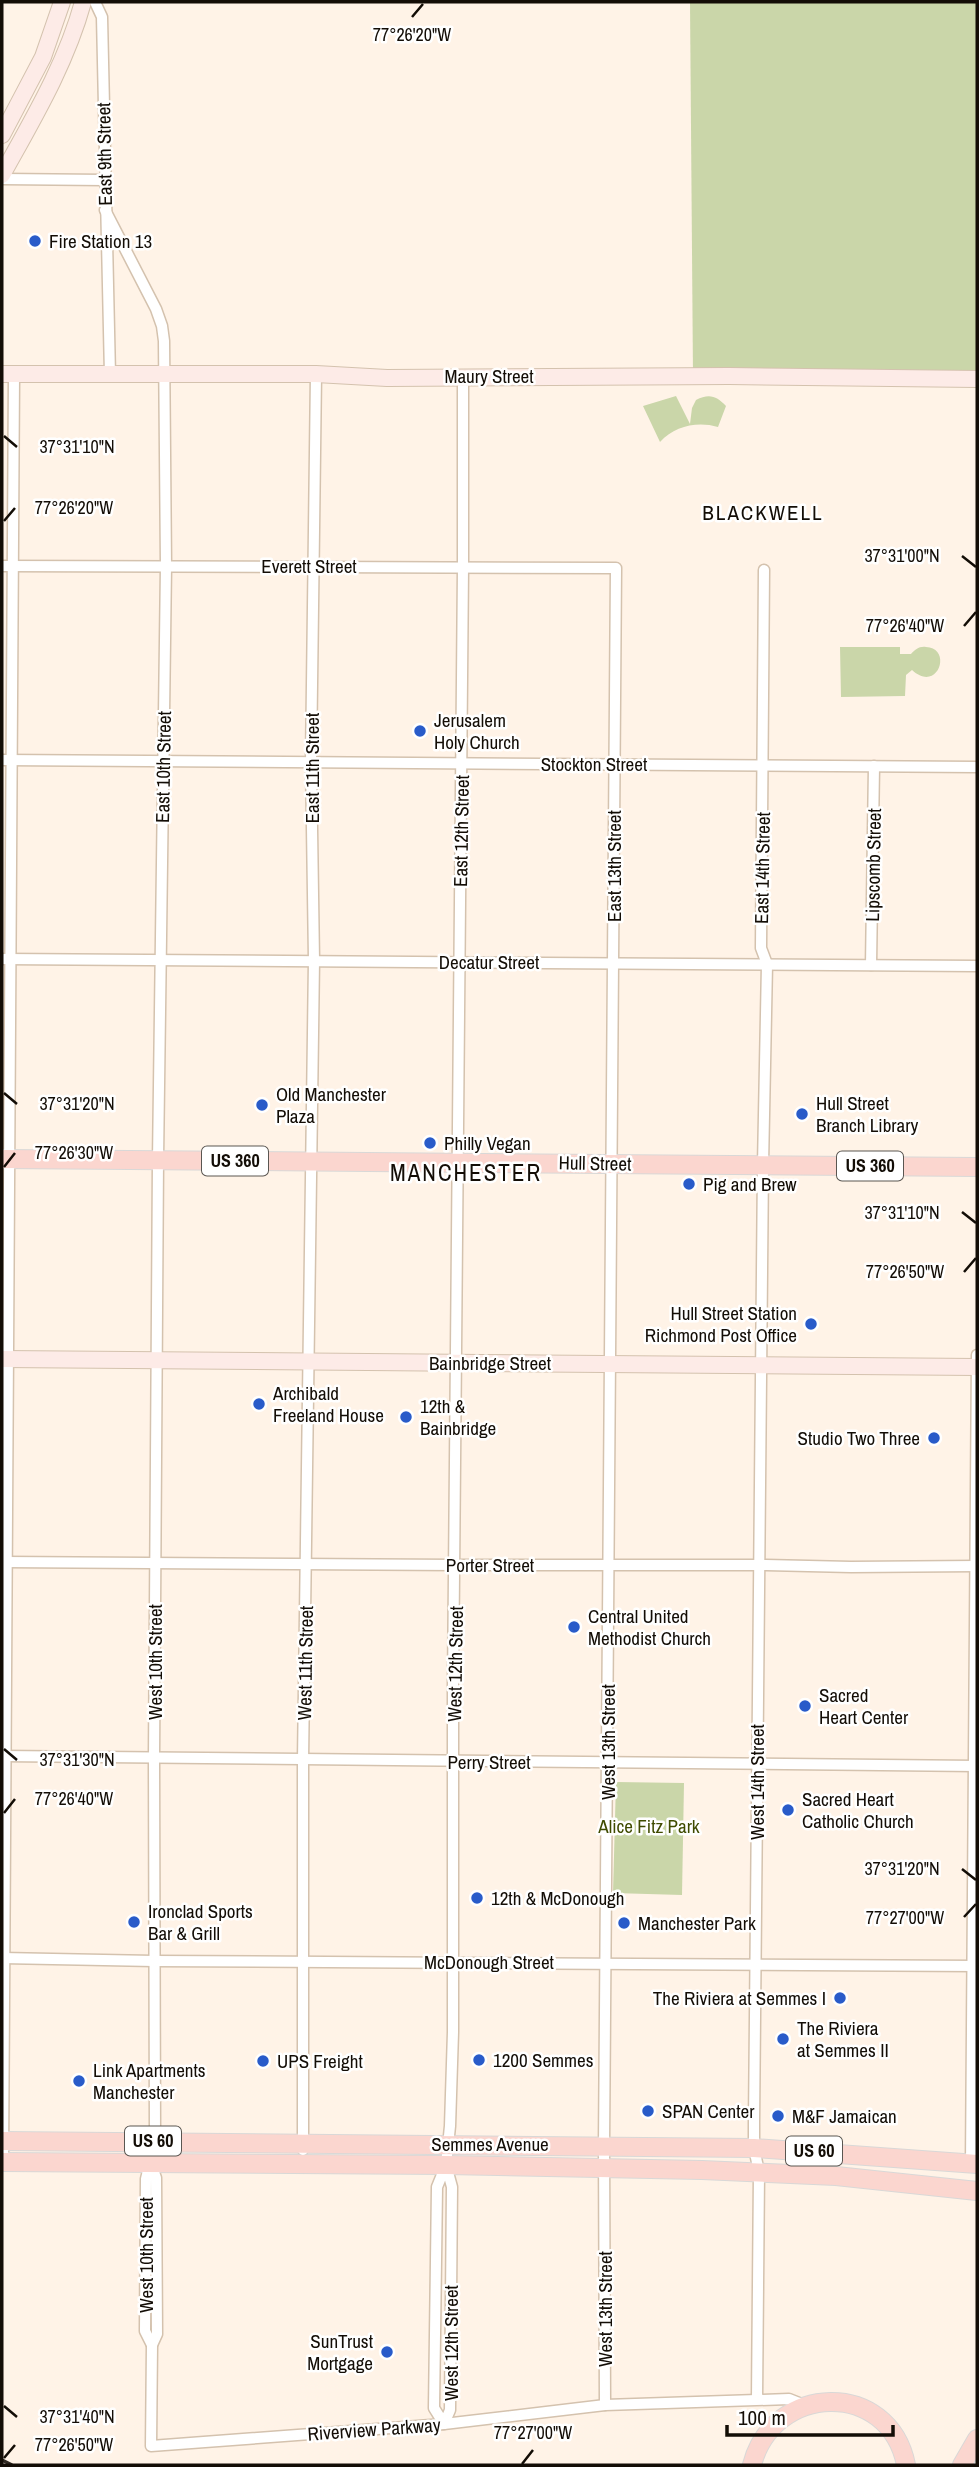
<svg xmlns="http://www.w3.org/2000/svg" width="979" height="2467" viewBox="0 0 979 2467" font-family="'Archivo Narrow',sans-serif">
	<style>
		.green { fill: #cad6a9 }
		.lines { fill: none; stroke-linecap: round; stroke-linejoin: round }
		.street-casing { stroke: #d4c2ae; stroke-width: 13 }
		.secondary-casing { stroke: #d4c2ae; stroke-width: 18 }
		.primary-casing { stroke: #d9d8d7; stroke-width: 20 }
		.street { stroke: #fff; stroke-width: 10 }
		.secondary { stroke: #fdebe7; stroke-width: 16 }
		.primary { stroke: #fbd6cf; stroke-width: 18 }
		.rail { stroke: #312a23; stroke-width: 3.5; stroke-dasharray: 12 12; stroke-linecap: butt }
		.ticks { fill: none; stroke: #130d06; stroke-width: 2.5 }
		.poi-dot { fill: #295bc9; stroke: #fff; stroke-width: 2.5 }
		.labels { text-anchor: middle; stroke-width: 5; stroke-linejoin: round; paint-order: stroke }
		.shield { fill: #fff; stroke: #5a5651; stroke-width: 2 }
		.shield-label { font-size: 18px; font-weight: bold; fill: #130d06 }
		.street-label { font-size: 19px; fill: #130d06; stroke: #fff }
		.poi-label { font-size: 19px; fill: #130d06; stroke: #fff; text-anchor: start }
		.park-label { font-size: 19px; fill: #3f4b00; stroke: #fff }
		.neighbourhood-label { font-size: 21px; letter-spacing: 2px; fill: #130d06; stroke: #fff }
		.quarter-label { font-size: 23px; letter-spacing: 2px; fill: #130d06; stroke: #fff }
		.ticks-label { font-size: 18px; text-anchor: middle; fill: #130d06; stroke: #fff; stroke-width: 5; stroke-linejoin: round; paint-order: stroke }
	</style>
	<rect width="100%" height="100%" fill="#fff3e7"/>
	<!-- green -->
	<g class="green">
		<polygon points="690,2 977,2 977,379 693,376"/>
		<path d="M676,396l14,28 2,-16 4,-8c13,-7 21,-4 30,6l-8,21c-21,-6 -43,-1 -58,15l-17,-36z"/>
		<path d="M840,647h60v7h11c4,-4 8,-8 15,-7 27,1 12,47 -14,23l-6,5 -1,21 -64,1z"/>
		<polygon points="616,1782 684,1783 682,1895 613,1893"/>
	</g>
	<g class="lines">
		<!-- street casing -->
		<g class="street-casing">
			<g id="street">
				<polyline points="95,2 102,17 110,375"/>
				<polyline points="2,179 105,180"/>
				<polyline points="105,210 156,309 162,326 164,341 166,566 158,1160 154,1758 155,2141 146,2179 145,2331 152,2345"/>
				<polyline points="2,566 616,568 604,2145 605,2405"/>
				<polyline points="2,760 977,767"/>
				<polyline points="2,959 977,966"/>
				<polyline points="871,965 874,766"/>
				<polyline points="4,1562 456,1565 766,1565 851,1567 977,1566"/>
				<polyline points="2,1756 977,1766"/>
				<polyline points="2,1958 154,1961 977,1966"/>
				<polyline points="303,2150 303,1760 314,960 311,762 316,374"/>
				<polyline points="3,2162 14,375"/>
				<polyline points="971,2163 977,1355"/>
				<polyline points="151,2164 156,2178 157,2334 152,2345 151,2446 444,2424 605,2405 789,2399 804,2405"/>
				<polyline points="446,2165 452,2187 450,2410 444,2424 434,2408 437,2187 446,2165 450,2126 453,2032 453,1686 463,567 463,376"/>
				<polyline points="757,2399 759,2172 754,2148 754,2123 763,1165 767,964 761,948 764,570"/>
			</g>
		</g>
		<!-- secondary casing -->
		<g class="secondary-casing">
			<g id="secondary">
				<polyline points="2,135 43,57 62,2"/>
				<path d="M2,175c31,-56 64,-111 81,-173"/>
				<polyline points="2,374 316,374 387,378 729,376 977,379"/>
				<polyline points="2,1359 977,1367"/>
			</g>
		</g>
		<!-- primary casing -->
		<g class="primary-casing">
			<g id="primary">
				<polyline points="2,1159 977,1167"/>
				<polyline points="2,2141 754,2148 977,2164"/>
				<polyline points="2,2162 446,2165 702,2170 836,2176 977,2191"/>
				<path d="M752,2465c21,-82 137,-86 154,0"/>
				<polyline points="962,2465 977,2439"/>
			</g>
		</g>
		<!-- street -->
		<use href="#street" class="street"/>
		<!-- secondary -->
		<use href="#secondary" class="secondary"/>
		<!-- primary -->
		<use href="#primary" class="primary"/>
		<!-- rail -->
		<polyline class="rail" points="2,2460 12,2465"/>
	</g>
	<!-- ticks -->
	<path class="ticks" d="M412,17l11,-13M4,436l13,11M4,521l11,-13M962,556l14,11M964,626l12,-14M4,1093l13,11M4,1167l11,-14M962,1212l14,11M964,1272l12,-14M4,1749l13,11M4,1813l11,-14M962,1869l14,11M964,1917l12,-13M4,2406l13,11M4,2458l11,-13M522,2464l11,-14"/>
	<!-- markers -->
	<g class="poi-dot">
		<circle cx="35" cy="241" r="7"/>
		<circle cx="420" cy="731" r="7"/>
		<circle cx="262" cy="1105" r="7"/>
		<circle cx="802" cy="1114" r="7"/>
		<circle cx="430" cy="1143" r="7"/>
		<circle cx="689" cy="1184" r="7"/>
		<circle cx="811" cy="1324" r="7"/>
		<circle cx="259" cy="1404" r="7"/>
		<circle cx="406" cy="1417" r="7"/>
		<circle cx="934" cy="1438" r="7"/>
		<circle cx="574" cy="1627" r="7"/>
		<circle cx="805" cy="1706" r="7"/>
		<circle cx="788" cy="1810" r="7"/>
		<circle cx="477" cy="1898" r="7"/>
		<circle cx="134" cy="1922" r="7"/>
		<circle cx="624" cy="1923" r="7"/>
		<circle cx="840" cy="1998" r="7"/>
		<circle cx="783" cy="2039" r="7"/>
		<circle cx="479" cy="2060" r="7"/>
		<circle cx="263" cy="2061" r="7"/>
		<circle cx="79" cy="2081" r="7"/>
		<circle cx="648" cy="2111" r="7"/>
		<circle cx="778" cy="2116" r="7"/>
		<circle cx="387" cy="2352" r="7"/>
	</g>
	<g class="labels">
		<!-- shield labels -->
		<g class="shield">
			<rect x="202" y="1146.5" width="66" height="29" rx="5"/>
			<rect x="837" y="1151.5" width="66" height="29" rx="5"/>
			<rect x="125" y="2126.5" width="56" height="29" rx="5"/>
			<rect x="786" y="2136.5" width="56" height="29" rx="5"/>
		</g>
		<g class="shield-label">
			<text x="235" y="1167">US 360</text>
			<text x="870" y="1172">US 360</text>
			<text x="153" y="2147">US 60</text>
			<text x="814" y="2157">US 60</text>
		</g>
		<!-- street labels -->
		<g class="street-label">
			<text transform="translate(104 154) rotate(-91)" y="7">East 9th Street</text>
			<text x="489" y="383">Maury Street</text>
			<text x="309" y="573">Everett Street</text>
			<text x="594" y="771">Stockton Street</text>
			<text transform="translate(163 767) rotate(-89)" y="7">East 10th Street</text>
			<text transform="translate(312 768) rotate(-90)" y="7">East 11th Street</text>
			<text transform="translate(461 831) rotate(-89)" y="7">East 12th Street</text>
			<text transform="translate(873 865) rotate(-89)" y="7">Lipscomb Street</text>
			<text transform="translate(614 866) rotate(-90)" y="7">East 13th Street</text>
			<text transform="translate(762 868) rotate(-89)" y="7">East 14th Street</text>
			<text x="489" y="969">Decatur Street</text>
			<text transform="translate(595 1163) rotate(1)" y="7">Hull Street</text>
			<text x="490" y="1370">Bainbridge Street</text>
			<text x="490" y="1572">Porter Street</text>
			<text transform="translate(155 1662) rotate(-90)" y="7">West 10th Street</text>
			<text transform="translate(305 1663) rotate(-89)" y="7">West 11th Street</text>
			<text transform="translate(455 1664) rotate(-89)" y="7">West 12th Street</text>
			<text transform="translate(608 1742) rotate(-90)" y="7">West 13th Street</text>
			<text x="489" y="1769">Perry Street</text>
			<text transform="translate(757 1782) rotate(-90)" y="7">West 14th Street</text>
			<text x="489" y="1969">McDonough Street</text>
			<text x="490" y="2151">Semmes Avenue</text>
			<text transform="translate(146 2255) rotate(-90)" y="7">West 10th Street</text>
			<text transform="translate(605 2309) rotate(-90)" y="7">West 13th Street</text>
			<text transform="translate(451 2343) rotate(-90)" y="7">West 12th Street</text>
			<text transform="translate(374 2429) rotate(-4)" y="7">Riverview Parkway</text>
		</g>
		<!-- poi labels -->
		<g class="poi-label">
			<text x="49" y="248">Fire Station 13</text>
			<text x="434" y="727">Jerusalem<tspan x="434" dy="22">Holy Church</tspan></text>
			<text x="276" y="1101">Old Manchester<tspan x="276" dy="22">Plaza</tspan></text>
			<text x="816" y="1110">Hull Street<tspan x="816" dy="22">Branch Library</tspan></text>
			<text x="444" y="1150">Philly Vegan</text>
			<text x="703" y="1191">Pig and Brew</text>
			<text x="797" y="1320" text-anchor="end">Hull Street Station<tspan x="797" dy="22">Richmond Post Office</tspan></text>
			<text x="273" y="1400">Archibald<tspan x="273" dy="22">Freeland House</tspan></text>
			<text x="420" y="1413">12th &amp;<tspan x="420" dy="22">Bainbridge</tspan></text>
			<text x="920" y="1445" text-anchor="end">Studio Two Three</text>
			<text x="588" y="1623">Central United<tspan x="588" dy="22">Methodist Church</tspan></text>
			<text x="819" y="1702">Sacred<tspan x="819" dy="22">Heart Center</tspan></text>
			<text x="802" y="1806">Sacred Heart<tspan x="802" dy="22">Catholic Church</tspan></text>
			<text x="491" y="1905">12th &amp; McDonough</text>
			<text x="148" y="1918">Ironclad Sports<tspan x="148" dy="22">Bar &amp; Grill</tspan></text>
			<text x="638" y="1930">Manchester Park</text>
			<text x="826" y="2005" text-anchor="end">The Riviera at Semmes I</text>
			<text x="797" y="2035">The Riviera<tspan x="797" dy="22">at Semmes II</tspan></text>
			<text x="493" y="2067">1200 Semmes</text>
			<text x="277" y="2068">UPS Freight</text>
			<text x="93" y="2077">Link Apartments<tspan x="93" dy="22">Manchester</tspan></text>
			<text x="662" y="2118">SPAN Center</text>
			<text x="792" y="2123">M&amp;F Jamaican</text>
			<text x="373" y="2348" text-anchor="end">SunTrust<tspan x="373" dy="22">Mortgage</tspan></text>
		</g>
		<!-- park labels -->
		<g class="park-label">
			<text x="649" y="1833">Alice Fitz Park</text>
		</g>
		<!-- neighbourhood labels -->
		<g class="neighbourhood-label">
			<text x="763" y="520">BLACKWELL</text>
		</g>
		<!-- quarter labels -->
		<g class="quarter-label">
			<text x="466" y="1181">MANCHESTER</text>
		</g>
	</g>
	<g class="ticks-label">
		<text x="412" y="41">77°26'20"W</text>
		<text x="77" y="453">37°31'10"N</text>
		<text x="74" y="514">77°26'20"W</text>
		<text x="902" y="562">37°31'00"N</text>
		<text x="905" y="632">77°26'40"W</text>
		<text x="77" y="1110">37°31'20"N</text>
		<text x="74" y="1159">77°26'30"W</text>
		<text x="902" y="1219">37°31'10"N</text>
		<text x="905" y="1278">77°26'50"W</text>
		<text x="77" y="1766">37°31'30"N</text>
		<text x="74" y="1805">77°26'40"W</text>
		<text x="902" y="1875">37°31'20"N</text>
		<text x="905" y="1924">77°27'00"W</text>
		<text x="77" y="2423">37°31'40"N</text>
		<text x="533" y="2439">77°27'00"W</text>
		<text x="74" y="2451">77°26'50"W</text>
	</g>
	<!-- border -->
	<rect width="979" height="2467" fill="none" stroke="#130d06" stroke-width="7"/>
	<!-- scale -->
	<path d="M727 2425v10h166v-10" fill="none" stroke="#130d06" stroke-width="3.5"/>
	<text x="738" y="2425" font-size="21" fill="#130d06" stroke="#ffffff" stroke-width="5" paint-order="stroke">100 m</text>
</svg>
